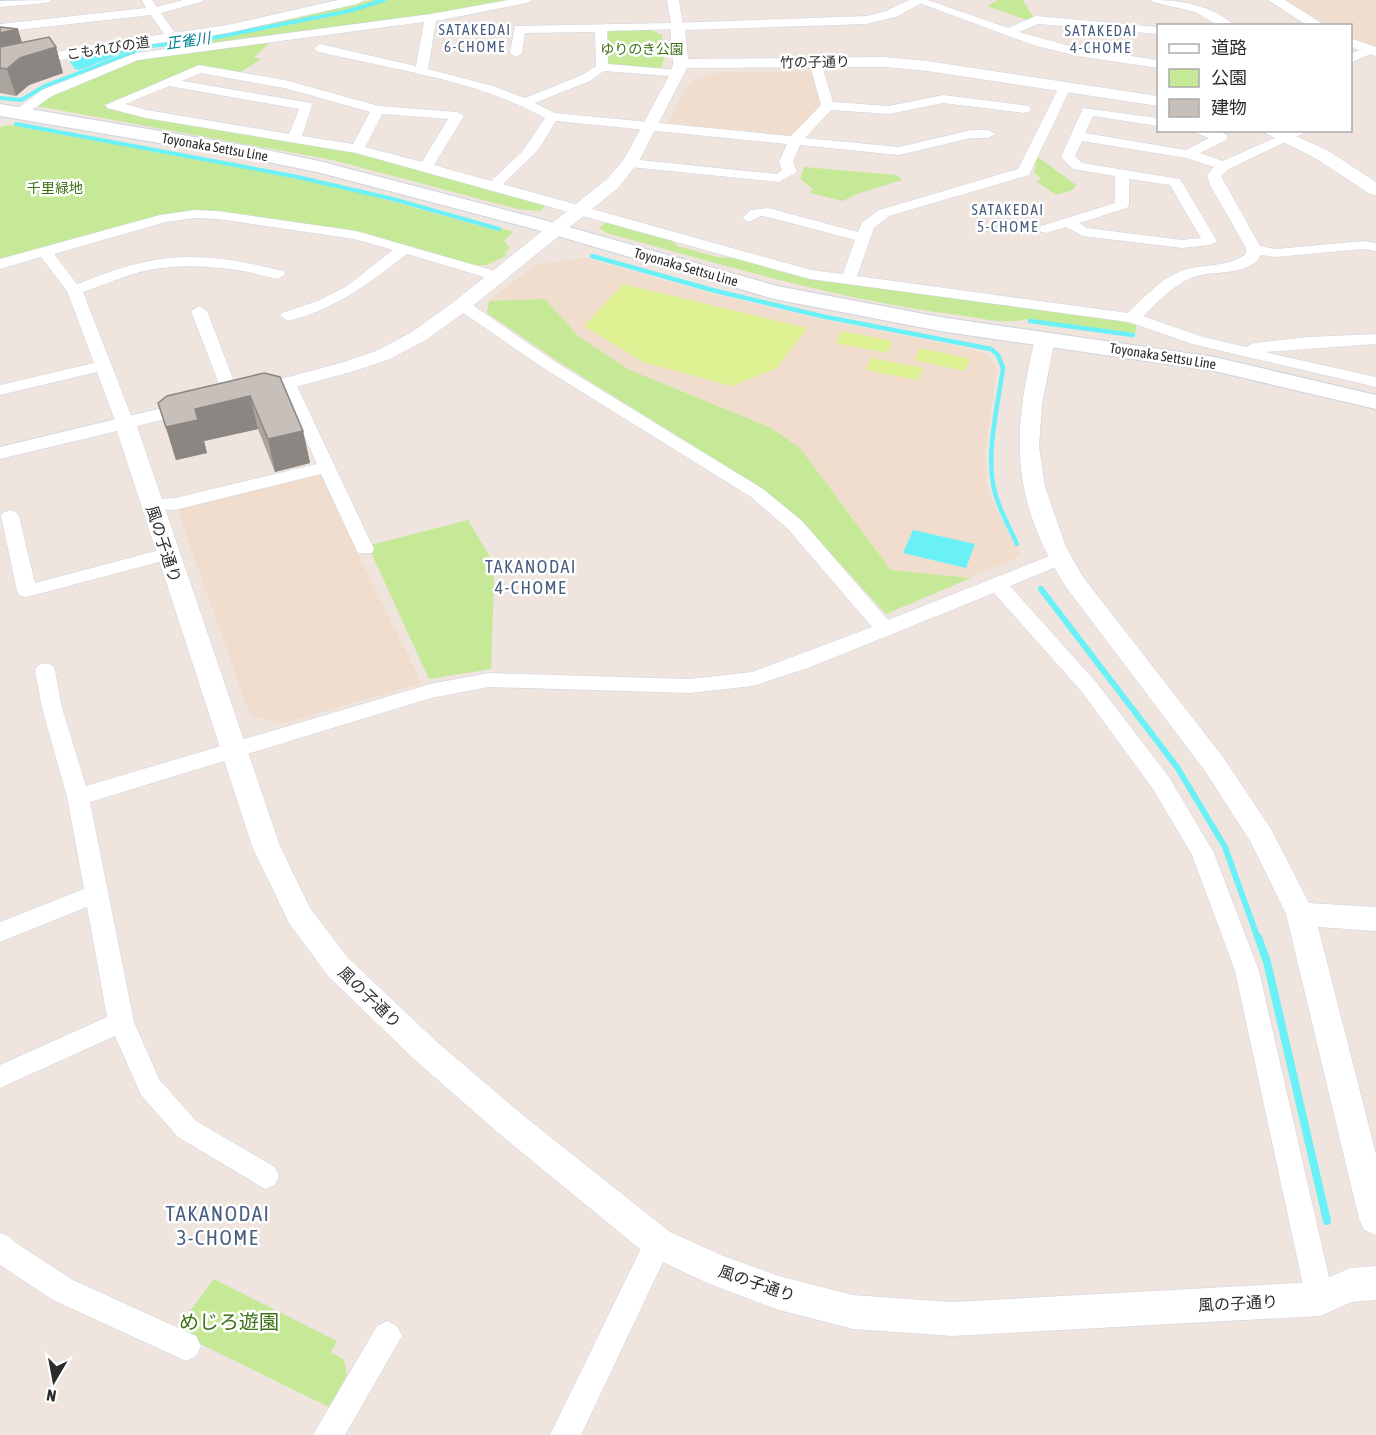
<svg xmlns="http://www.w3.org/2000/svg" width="1376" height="1435" viewBox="0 0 1376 1435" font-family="'Asap Condensed','Noto Sans JP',sans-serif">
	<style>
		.education { fill: #f1ddcd }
		.green { fill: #c5e997 }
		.pitch { fill: #def192 }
		.water { fill: #6af1f8 }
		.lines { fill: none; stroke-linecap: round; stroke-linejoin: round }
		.stream-far3 { stroke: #6af1f8; stroke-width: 4 }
		.stream-far2 { stroke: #6af1f8; stroke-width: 4.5 }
		.stream-far1 { stroke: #6af1f8; stroke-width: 6 }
		.stream { stroke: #6af1f8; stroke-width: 8 }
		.minor-casing { stroke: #ccd4df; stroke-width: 1 }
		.tertiary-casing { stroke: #ccd4df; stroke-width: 1 }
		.secondary-casing { stroke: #ccd4df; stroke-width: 2 }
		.minor { fill: #fff; fill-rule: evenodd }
		.tertiary { fill: #fff; fill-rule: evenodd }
		.secondary { fill: #fff; fill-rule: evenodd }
		.wall { fill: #aba49f }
		.shaded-wall { fill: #8b8682 }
		.building { fill: #c7bfb9; stroke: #8b8682; stroke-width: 1.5 }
		.labels { text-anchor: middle; stroke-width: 5; stroke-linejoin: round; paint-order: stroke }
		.far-street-label { font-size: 14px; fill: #2c2c2c; stroke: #fff }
		.far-park-label { font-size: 14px; fill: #3c7115; stroke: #fff }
		.far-neighbourhood-label { font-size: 15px; letter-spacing: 1.5px; fill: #495f81; stroke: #fff }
		.far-water-label { font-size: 15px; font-style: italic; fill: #058192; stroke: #fff }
		.street-label { font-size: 16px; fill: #2c2c2c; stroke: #fff }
		.neighbourhood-label { font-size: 18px; letter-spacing: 1.5px; fill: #495f81; stroke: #fff }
		.near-park-label { font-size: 20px; fill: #3c7115; stroke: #fff }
		.near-neighbourhood-label { font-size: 21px; letter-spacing: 1.5px; fill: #495f81; stroke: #fff }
	</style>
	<rect width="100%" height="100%" fill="#efe4de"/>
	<!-- education -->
	<g class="education">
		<polygon points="1286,0 1376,0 1376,48 1351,38 1350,26 1328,25"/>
		<polygon points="806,71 813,74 822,106 791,138 667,126 685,88 695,79 714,73"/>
		<polygon points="585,258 710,293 819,319 967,348 988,355 997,369 985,452 986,483 996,509 1021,556 971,578 891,570 800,448 771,428 630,370 578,336 545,299 489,301 535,265"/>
		<polygon points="321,473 359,556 422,683 280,724 250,715 177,509"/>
	</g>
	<!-- green -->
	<g class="green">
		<polygon points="372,0 515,0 430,16 276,37 254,57 261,59 239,73 199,66 103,105 124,113 352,151 546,205 540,211 518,209 333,160 37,106 53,93 159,50"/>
		<polygon points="998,0 1023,0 1033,17 1027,20 987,6"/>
		<polygon points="613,29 649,29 662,35 664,57 661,71 613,66 608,63 608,32"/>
		<polygon points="9,125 228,165 232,162 376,197 498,231 501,228 513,232 504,241 510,248 505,252 506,256 486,265 471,265 355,232 195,211 0,261 0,127"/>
		<polygon points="1035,155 1076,185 1073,190 1056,195 1036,181 1042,179 1034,173 1036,165 1031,164"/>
		<polygon points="804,167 897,175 902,180 857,194 843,201 810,193 813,189 800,179"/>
		<path d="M606,222l65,18 6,6 41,11 15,1 72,20 315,43 16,4v8l-109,-14c-21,6 -46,-1 -68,-4 -120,-15 -236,-50 -352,-82l-8,-5z"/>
		<polygon points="545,299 578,336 630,370 771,428 800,448 891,570 971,578 886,614 801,521 761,488 559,362 487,313 489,301"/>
		<polygon points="468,520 490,557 494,581 491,669 429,679 370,550 371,545"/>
		<polygon points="214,1279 337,1341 331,1352 344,1360 347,1375 329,1407 188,1338 183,1328 187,1315"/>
	</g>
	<!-- pitch -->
	<g class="pitch">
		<polygon points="623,284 807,328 777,368 732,386 643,362 584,326"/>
		<polygon points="842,331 892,341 887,353 836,343"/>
		<polygon points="920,348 970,359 964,371 914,360"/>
		<polygon points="871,358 923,368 918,380 866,370"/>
	</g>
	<!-- water -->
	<g class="water">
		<polygon points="127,50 129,51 79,70 75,69 68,59"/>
		<polygon points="913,530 975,544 966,568 903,553"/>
	</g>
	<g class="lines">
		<!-- stream-far3 -->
		<g class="stream-far3">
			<polyline points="0,98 21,100 45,86 149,46 192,42 349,11 384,0"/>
			<polyline points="16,124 293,176 393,199 499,229"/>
		</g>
		<!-- stream-far2 -->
		<g class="stream-far2">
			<path d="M592,256l120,34 109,26 170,33 7,6 5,13c-5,37 -16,79 -10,116 4,21 15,41 24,60"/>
			<polyline points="1030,321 1133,335"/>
		</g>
		<!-- stream-far1 -->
		<polyline class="stream-far1" points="1041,589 1177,767 1225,847 1258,939"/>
		<!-- stream -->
		<polyline class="stream" points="1258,937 1267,962 1327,1221"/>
		<!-- minor casing -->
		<g class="minor-casing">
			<g id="minor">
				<polygon points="52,0 46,3 0,7 0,1"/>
				<polygon points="142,0 152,0 157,7 183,0 203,0 201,2 161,13 178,37 172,41 168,40 151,15 0,32 0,24 146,8"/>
				<path d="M508,0h25l-6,3 -91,18 -8,48 65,17 32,12 57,-23 14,-9 -1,-34 -70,1 -3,20 -6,4 -6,-4 5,-27 156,-3 -4,-23h12l4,26 -2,3 -74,2 1,33 70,6 6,4 -2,3 -78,-6 -14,10 -55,22 20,10 236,23 30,-31 -12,-43 6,-4 6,4 12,40 56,4 54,-11 86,11 2,3 -2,3 -5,1 -81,-10 -54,11 -58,-4 -26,28 94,9 72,-17h17l7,4 -7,4h-17l-72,17 -99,-10 -7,17 4,10 -18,10 -149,-15 -7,-4 7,-4 147,15 5,-4 -3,-8 8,-18 -231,-23 -17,28 -36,35 308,86 32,4 12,-34 -87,-23 -7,-1 -12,6 -7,-4 9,-8 17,-2 90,24 4,-9 17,-13 139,-41 41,-82 6,-4 6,4 -42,88 -140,41 -15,12 -17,48 271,37c17,-16 34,-36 56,-43 20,-6 44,-3 62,-16v-6l-36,-63 -3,-10 7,-8 -28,-9 -104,-17 -7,15 7,7 98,16 37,62 -7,4 -28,3 -99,-12 -17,-9 -20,6 -5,-1 -2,-3 2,-3 74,-23v-27l-42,-7 -12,-12 22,-49 75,10v8l-65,-10 -8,17 101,17 23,-12 -20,-8h23l14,4 2,3 -2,3 -26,13 23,8 69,-31h18l-81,39 -8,7 39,70 16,3 87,-8 13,2v8l-13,-2 -87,8 -15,-2c-13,23 -49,14 -70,23 -19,8 -34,25 -48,38l60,21 43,10 8,-4 55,-6 67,-3v10l-111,8 111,25v10l-184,-43 -63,-22 -319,-43 -454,-126 -210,-35 -39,-10 -1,-3 93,-40 86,15 94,26 78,6 7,4 -30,49 57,16 31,-29 23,-34c-70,-39 -153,-48 -229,-67l-2,-3 6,-4 96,22 8,-44 -286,38 -86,36 -29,20h-10l-2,-3 31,-23 94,-37 295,-39zM200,73l84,15 86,24 -17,32 -51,-8 10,-30 -1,-3 -129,-22zM169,86l130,23 -10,25 -142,-24 -22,-6zM382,114l66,5 -26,43 -57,-15zM1129,179l41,6 31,53 -19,2 -95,-12 -8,-5 48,-15 2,-3z"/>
				<polygon points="911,0 928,0 1008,28 1036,16 1158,27 1158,34 1038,24 1019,32 1077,48 1158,60 1158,68 1077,56 1036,46"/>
				<path d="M1151,0c30,0 61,5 84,26h-16l-24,-14 -42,-10z"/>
				<polygon points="1369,46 1373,47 1373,53 1350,63 1350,54"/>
				<path d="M195,210l23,1 138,20 146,42 3,3 -8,5 -90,-27c-39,30 -71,55 -119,67l-8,-5 2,-3 38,-13 27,-14 46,-36 -39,-11 -136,-20 -23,-1 -29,4 -112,32 23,30c24,-9 47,-18 72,-23 44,-9 91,-1 134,10l3,3 -8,5c-42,-11 -87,-17 -129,-9 -23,5 -45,15 -66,22l51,131 -3,4h-12l-3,-4 -19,-51 -97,23v-10l94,-22 -27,-72 -26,-34 -41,12v-10l160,-44z"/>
				<polygon points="462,300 468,302 557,363 763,489 802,521 888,620 1052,555 1066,555 1068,559 1066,563 1010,586 1096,682 1169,777 1214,853 1259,971 1334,1299 1330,1309 1320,1313 1310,1309 1306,1299 1235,971 1192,855 1153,789 1082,692 994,593 808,668 753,686 689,693 489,687 431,698 90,802 134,1022 159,1079 196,1121 275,1167 279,1176 275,1185 265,1189 178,1137 141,1095 115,1036 0,1088 0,1065 107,1017 87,907 0,942 0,922 84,889 67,797 42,708 35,670 38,665 45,663 52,665 55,670 62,708 86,786 430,684 489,673 689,679 752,672 872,627 788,529 751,497 545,369 456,308 454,305"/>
				<polygon points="199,306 207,311 240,397 238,401 226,401 224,397 191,311"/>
				<polygon points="288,379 296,384 374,549 372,553 358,553 356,549 321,474 175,510 145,508 142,504 145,500 175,498 317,464 280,384"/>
				<polygon points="10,510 16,512 19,516 35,583 167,548 174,550 176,554 174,558 27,597 20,596 17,591 1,516 4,512"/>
				<polygon points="658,1230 668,1234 672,1243 581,1435 550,1435 648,1234"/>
				<polygon points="0,1233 10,1237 16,1243 73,1280 196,1336 201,1346 196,1356 186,1361 53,1300 0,1265"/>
				<polygon points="387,1321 397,1326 402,1336 345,1435 313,1435 377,1326"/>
			</g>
		</g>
		<!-- tertiary casing -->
		<g class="tertiary-casing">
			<g id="tertiary">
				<polygon points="338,0 364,0 357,4 227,33 103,51 0,73 0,63 103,43 227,25"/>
				<polygon points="909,0 927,0 896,17 866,24 685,30 688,59 885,57 927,61 1158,96 1158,106 927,71 885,67 687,68 638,163 618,188 469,309 426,340 390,359 358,370 251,399 244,397 241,393 244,389 344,362 376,351 412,332 455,301 606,180 623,161 670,74 673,64 670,26 672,23 866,16 886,11"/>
				<polygon points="1268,0 1285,0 1326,26 1308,26"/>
				<polygon points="1350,38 1376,47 1376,56 1350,47"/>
				<polygon points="1259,130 1282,130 1327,150 1376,182 1376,195 1370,194 1315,158"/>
				<path d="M1045,333l7,2 3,4 -13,65 -3,42 6,41 21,60 17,30 140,180 48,72 38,74 67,4v24l-58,-4 58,227v81l-12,-5 -5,-11 -73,-305 -36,-73 -45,-70 -139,-184c-55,-87 -55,-151 -31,-248l3,-4z"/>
				<polygon points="195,400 202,402 205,406 202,410 137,426 280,846 310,908 348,958 437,1042 525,1117 670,1232 726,1257 779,1276 853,1295 952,1302 1318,1282 1350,1268 1376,1266 1376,1300 1352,1302 1320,1316 952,1336 853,1329 779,1310 707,1283 646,1254 503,1137 415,1060 328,976 289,923 252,846 117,431 0,459 0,447"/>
			</g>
		</g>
		<!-- secondary casing -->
		<g class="secondary-casing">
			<polygon id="secondary" points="0,104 248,146 319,161 544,220 777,286 940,317 1214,357 1376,395 1376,409 1214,371 940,331 774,299 530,228 317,172 248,158 0,116"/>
		</g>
		<!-- minor -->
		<use href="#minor" class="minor"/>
		<!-- tertiary -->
		<use href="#tertiary" class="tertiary"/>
		<!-- secondary -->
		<use href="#secondary" class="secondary"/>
	</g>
	<!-- wall -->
	<g class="wall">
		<polygon points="0,27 22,42 56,47 63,73 29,85 16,96 0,93"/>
		<polygon points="264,373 303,431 310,463 275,472 258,429 204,441 207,453 176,460 158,403"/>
	</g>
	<!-- shaded-wall -->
	<g class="shaded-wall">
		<polygon points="18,29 26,56 0,61 0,33"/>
		<polygon points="56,47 63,73 29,85 16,96 7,69 20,58"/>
		<polygon points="250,396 258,429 204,441 207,453 176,460 166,427 195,409"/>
		<polygon points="303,431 310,463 275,472 268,439"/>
	</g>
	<!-- building -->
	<g class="building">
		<polygon points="0,27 18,29 0,33"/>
		<polygon points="49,37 56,47 20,58 7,69 0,68 0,47"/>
		<polygon points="264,373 280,377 303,431 268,439 250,396 195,409 198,420 166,427 158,403 167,396"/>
	</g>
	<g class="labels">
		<!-- far-street labels -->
		<g class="far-street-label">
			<text transform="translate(108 48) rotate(-9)" y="5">こもれびの道</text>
			<text transform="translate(815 62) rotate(-1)" y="5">竹の子通り</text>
			<text transform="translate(215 147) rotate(10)" y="5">Toyonaka Settsu Line</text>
			<text transform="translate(686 267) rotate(16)" y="5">Toyonaka Settsu Line</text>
			<text transform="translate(1163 356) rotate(9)" y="5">Toyonaka Settsu Line</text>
		</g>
		<!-- far-park labels -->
		<g class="far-park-label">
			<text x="642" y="54">ゆりのき公園</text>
			<text x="55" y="193">千里緑地</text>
		</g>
		<!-- far-neighbourhood labels -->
		<g class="far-neighbourhood-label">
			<text x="475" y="35">SATAKEDAI<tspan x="475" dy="17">6-CHOME</tspan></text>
			<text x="1101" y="36">SATAKEDAI<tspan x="1101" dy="17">4-CHOME</tspan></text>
			<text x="1008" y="215">SATAKEDAI<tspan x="1008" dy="17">5-CHOME</tspan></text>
		</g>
		<!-- far-water labels -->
		<g class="far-water-label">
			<text transform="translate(188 41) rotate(-8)" y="5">正雀川</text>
		</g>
		<!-- street labels -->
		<g class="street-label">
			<text transform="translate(164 544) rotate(72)" y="6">風の子通り</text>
			<text transform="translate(370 997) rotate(44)" y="6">風の子通り</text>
			<text transform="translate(757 1283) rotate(19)" y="6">風の子通り</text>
			<text transform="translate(1238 1303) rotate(-3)" y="6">風の子通り</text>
		</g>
		<!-- neighbourhood labels -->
		<g class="neighbourhood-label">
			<text x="531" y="573">TAKANODAI<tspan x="531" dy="21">4-CHOME</tspan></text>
		</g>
		<!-- near-park labels -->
		<g class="near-park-label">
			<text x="229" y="1329">めじろ遊園</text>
		</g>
		<!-- near-neighbourhood labels -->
		<g class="near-neighbourhood-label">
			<text x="218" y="1221">TAKANODAI<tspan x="218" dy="24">3-CHOME</tspan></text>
		</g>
	</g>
	<!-- legend -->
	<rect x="1157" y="24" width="195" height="108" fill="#ffffff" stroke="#ababab" stroke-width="1.5"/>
	<rect x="1169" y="44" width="30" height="9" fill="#ffffff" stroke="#ababab" stroke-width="1.5"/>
	<text x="1211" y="54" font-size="18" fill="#2c2c2c">道路</text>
	<rect x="1169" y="69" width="30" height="18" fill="#c5e997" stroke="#ababab" stroke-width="1.5"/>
	<text x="1211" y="84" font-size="18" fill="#2c2c2c">公園</text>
	<rect x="1169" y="99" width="30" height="18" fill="#c7bfb9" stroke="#ababab" stroke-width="1.5"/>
	<text x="1211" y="114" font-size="18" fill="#2c2c2c">建物</text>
	<!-- north arrow -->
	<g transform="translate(54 1381) rotate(190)" stroke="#ffffff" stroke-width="4.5" paint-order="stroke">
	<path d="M0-4.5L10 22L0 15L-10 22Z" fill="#2c2c2c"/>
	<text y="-9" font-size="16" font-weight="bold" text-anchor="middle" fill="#2c2c2c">N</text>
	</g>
</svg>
